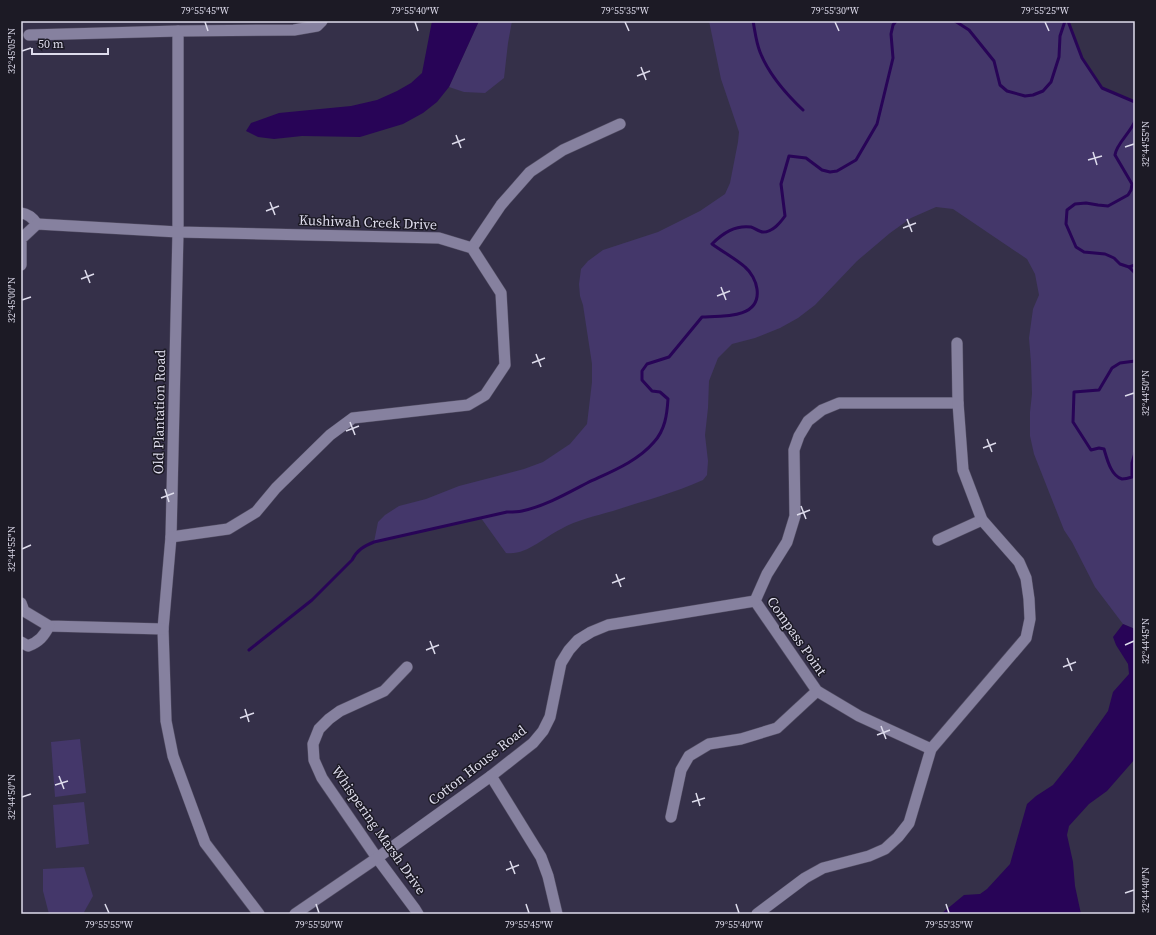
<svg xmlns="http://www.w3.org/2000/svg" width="1156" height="935" viewBox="0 0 1156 935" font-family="'Source Serif 4',serif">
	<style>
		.green { fill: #44376a }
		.water { fill: #280457 }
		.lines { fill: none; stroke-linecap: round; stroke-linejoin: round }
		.stream { stroke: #280457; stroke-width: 3 }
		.minor-casing { stroke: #534e64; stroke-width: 12 }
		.minor { stroke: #86819f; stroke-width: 11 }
		.ticks { fill: none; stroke: #dedcec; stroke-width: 1.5 }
		.labels { text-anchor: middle; stroke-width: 3; stroke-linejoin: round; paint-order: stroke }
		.street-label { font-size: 14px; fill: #dedcec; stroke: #1c1a25 }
		.neatline { fill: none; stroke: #dedcec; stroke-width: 1.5 }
		.ticks-label { font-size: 10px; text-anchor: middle; fill: #dedcec }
	</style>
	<rect width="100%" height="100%" fill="#353049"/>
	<!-- green -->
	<g class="green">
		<polygon points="479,21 512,21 508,43 504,78 485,93 464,92 449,87"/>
		<path d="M709,21h359l14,37 20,29 33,15v527l-12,-5 -28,-37 -23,-45 -8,-12 -30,-76 -4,-18v-24l2,-18 -1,-31 -2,-25 4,-29 6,-14 -4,-21 -8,-15 -74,-50 -17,-2 -25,11 -21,15 -33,28 -42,44 -17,13 -18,10 -25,10 -23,6 -14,14 -9,23 -1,27 -3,27 3,26 -1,14 -4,5c-29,13 -60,21 -90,31 -18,5 -36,9 -52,18 -17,8 -35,27 -55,24l-25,-35 -107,24 4,-20 7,-7 14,-9 27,-7 33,-13 65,-17 19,-7 27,-18 17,-20 5,-42v-18l-9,-59 -3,-9 -1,-12 2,-15 7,-8 15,-11 55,-18 42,-21 25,-17 5,-11 8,-41 1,-10 -18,-53z"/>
		<polygon points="80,739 86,793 55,797 51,742"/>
		<polygon points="84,802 89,844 56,848 53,805"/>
		<polygon points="84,867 93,896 83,914 49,914 43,891 43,869"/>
	</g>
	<!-- water -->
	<g class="water">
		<polygon points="432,21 479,21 449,87 437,102 423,113 403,124 360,137 302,136 274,139 258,137 246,131 251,123 279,113 351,106 377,100 397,91 411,83 422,73"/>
		<polygon points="1123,624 1135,629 1135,759 1107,791 1089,804 1069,826 1067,835 1073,862 1075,886 1081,914 941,914 964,895 980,894 987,889 1010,864 1027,804 1036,796 1053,785 1073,760 1108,711 1113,692 1129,674 1128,664 1116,645 1113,637"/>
	</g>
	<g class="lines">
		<!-- stream -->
		<g class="stream">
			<path d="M753,21c2,10 3,21 7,31 9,23 25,41 43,58"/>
			<polyline points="955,21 969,30 994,61 1000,85 1007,91 1025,96 1033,95 1043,91 1051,82 1059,57 1060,36 1065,21"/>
			<polyline points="1068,21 1082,58 1102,88 1135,102"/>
			<path d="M1135,121c-4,11 -19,23 -20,34l17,29 -1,6 -3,5 -20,11 -10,-1 -12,-2 -11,1 -8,6 -1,14 10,23 8,5 21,2 9,4 6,6 9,3 6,-2"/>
			<polyline points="1129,267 1135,273"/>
			<path d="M1135,361l-15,2 -8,5 -13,22 -25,2 -1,30 18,28 8,-2 5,1c3,10 7,27 18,30 3,0 7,-1 10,-2v-14l3,-10"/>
			<path d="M249,650l63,-50 40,-40c5,-10 12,-14 22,-18l133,-30c5,0 10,0 15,-1 23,-5 44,-17 65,-28 23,-11 50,-21 67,-41 11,-12 13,-27 14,-43l-8,-7 -8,-1 -10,-11v-9l5,-7 22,-7 33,-40c20,-1 59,2 55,-28 -1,-8 -6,-17 -12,-22 -9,-8 -22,-15 -33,-23 11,-11 23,-19 39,-17 4,1 8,5 12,5 10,0 17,-9 22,-16l-4,-32 8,-28 17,2 16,12 8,2 7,-1 19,-11 21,-36 16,-66 -2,-24 2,-9 3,-4"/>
		</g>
		<!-- minor casing -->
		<g class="minor-casing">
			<g id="minor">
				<polyline points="178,31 178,232 171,537 163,629 166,721 173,756 205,843 259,914"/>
				<polyline points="29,35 178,31 294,30 317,26 322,21"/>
				<path d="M21,213c8,1 12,5 16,11"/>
				<polyline points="472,248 501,205 530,172 563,150 620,124"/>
				<polyline points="21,265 21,239 37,224 178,232 439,238 472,248 501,293 505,365 485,395 468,405 353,418 330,435 276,488 256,512 228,529 171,537"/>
				<polyline points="938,540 982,520"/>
				<polyline points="21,603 24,611 49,626 163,629"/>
				<path d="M21,642l7,4c11,-4 16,-10 21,-20"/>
				<polyline points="407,667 384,691 340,711 329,719 319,729 313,744 314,760 322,778 377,858 415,909 418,914"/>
				<polyline points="931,749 859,716 817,691 755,601 767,574 787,542 795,516 794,450 799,436 808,421 822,410 839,403 958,403"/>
				<polyline points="491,776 541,857 548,876 557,914"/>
				<polyline points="671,817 681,770 689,756 709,744 741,739 777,728 817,691"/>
				<polyline points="295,914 377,858 491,776 533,743 543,731 550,717 561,663 569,650 578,640 591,632 608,625 755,601"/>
				<polyline points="757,914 805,878 823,868 869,856 885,849 898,837 909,823 931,749 1026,638 1030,619 1029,599 1026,578 1019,562 982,520 963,470 958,403 957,343"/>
			</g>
		</g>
		<!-- minor -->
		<use href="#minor" class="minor"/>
	</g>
	<!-- ticks -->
	<path class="ticks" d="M205,22l3,9M415,22l3,9M625,22l4,9M835,22l4,9M1045,22l4,9M22,51l9,-3M641,67l5,13M637,76l13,-5M456,135l5,13M452,144l13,-5M1125,147l9,-3M1093,152l4,13M1088,160l14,-4M270,202l5,13M266,211l13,-5M907,219l5,13M903,228l13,-5M85,270l5,13M81,279l13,-5M721,287l5,13M717,296l13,-5M22,300l9,-3M536,354l5,13M532,363l13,-5M1125,396l9,-3M350,422l5,13M346,431l13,-5M987,439l5,13M983,448l13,-5M165,489l4,13M161,498l13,-5M801,506l5,13M797,515l13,-5M22,549l9,-4M616,574l5,13M612,583l13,-5M430,641l5,13M1125,645l9,-4M426,650l13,-5M1067,658l5,13M1063,667l13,-5M245,709l4,13M240,718l14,-5M881,726l5,13M877,735l13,-5M59,776l5,13M55,785l13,-4M696,793l4,13M22,797l9,-3M692,802l13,-4M510,861l5,13M506,870l13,-5M1125,893l9,-3M105,904l4,9M316,904l3,9M526,904l3,9M736,904l3,9M946,904l3,9"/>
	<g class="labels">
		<!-- street labels -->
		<g class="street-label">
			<text transform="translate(368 222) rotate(2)" y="5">Kushiwah Creek Drive</text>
			<text transform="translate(159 412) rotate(-89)" y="5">Old Plantation Road</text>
			<text transform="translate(797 636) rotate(55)" y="5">Compass Point</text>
			<text transform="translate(477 765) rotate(-38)" y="5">Cotton House Road</text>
			<text transform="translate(379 830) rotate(55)" y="5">Whispering Marsh Drive</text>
		</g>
	</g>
	<!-- border -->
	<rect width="1156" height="935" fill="none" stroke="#1c1a25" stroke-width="44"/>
	<!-- scale -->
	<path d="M32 48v6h76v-6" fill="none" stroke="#dedcec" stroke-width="2"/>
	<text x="38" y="48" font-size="12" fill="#dedcec" stroke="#1c1a25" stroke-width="3" paint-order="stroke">50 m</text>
	<rect x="22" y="22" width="1112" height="891" class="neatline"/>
	<g class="ticks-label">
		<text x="205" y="14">79°55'45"W</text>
		<text x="415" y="14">79°55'40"W</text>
		<text x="625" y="14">79°55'35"W</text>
		<text x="835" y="14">79°55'30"W</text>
		<text x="1045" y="14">79°55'25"W</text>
		<text transform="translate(11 51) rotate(-90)" y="4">32°45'05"N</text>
		<text transform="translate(1145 144) rotate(-90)" y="4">32°44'55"N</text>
		<text transform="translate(11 300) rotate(-90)" y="4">32°45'00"N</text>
		<text transform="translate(1145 393) rotate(-90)" y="4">32°44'50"N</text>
		<text transform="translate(11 549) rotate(-90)" y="4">32°44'55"N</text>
		<text transform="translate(1145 641) rotate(-90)" y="4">32°44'45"N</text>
		<text transform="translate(11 797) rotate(-90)" y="4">32°44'50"N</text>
		<text transform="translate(1145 890) rotate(-90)" y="4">32°44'40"N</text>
		<text x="109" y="928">79°55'55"W</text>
		<text x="319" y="928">79°55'50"W</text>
		<text x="529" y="928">79°55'45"W</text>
		<text x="739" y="928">79°55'40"W</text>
		<text x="949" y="928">79°55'35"W</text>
	</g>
</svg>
